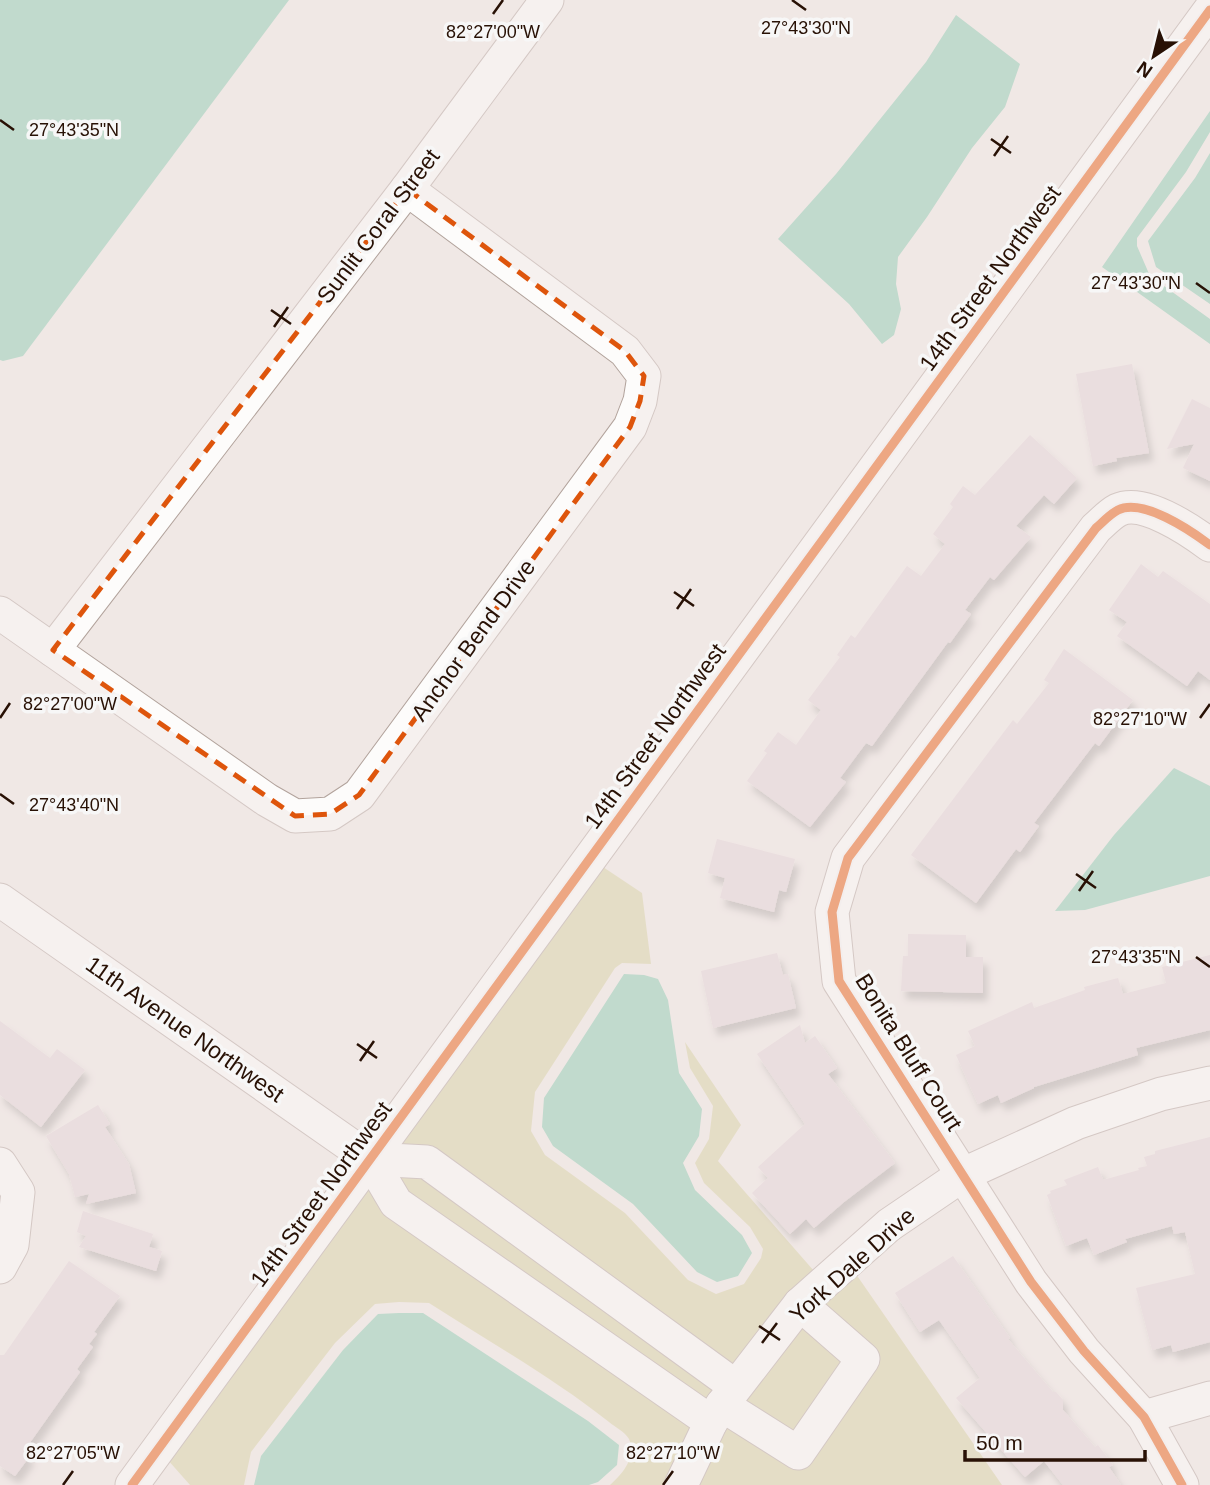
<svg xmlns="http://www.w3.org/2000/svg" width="1210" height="1485" viewBox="0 0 1210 1485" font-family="Helvetica,sans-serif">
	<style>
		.green { fill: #d6d1a1 }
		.water { fill: #87caaf }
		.building { fill: #e3d2d7; filter: url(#shadow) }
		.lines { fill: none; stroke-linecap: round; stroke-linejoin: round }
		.minor-casing { stroke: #b2a39c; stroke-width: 35 }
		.minor { stroke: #fdfcfb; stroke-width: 33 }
		.cycleway-casing { stroke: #f7f7f7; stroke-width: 13 }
		.cycleway { stroke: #e8590c; stroke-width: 9 }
		.marked { fill: none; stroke: #de550c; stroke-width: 5; stroke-dasharray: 14 9; stroke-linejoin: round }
		.ticks { fill: none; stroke: #281105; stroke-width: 2.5 }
		.labels { text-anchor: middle; stroke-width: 7; stroke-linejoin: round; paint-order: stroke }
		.street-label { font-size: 23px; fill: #281105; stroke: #f7f7f7 }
		.ticks-label { font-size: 18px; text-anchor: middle; fill: #281105; stroke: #f7f7f7; stroke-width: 7; stroke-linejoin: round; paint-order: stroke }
	</style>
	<defs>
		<filter id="shadow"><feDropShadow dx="4.5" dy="8" stdDeviation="3.5" flood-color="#0004"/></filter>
	</defs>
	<rect width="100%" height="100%" fill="#f0e8e5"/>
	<!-- green -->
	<path class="green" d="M600,865l42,28 9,71 -29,-1 -7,5 -80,124 -4,39 14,24 80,58 63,67 28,14 28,-10 17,-26 2,-9 -13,-22 -46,-44 -9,-20 14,-24 4,-33 -23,-38 -5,-26 56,83 -23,36 103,118 28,-15 153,221h-392c12,-11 27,-27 19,-46 -4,-7 -14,-12 -20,-17 -54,-43 -121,-81 -180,-119l-30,-1 -24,2 -40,39 -84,109 -7,33h-54l-23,-26 201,-277 38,11 -11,-19 -1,-28z"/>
	<!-- water -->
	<g class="water">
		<polygon points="0,0 289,0 23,356 3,361 0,360"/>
		<polygon points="956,15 1020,64 1005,107 972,148 927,217 898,257 896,284 901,309 894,335 882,344 849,304 778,239 836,174 926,62"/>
		<polygon points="1210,111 1210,132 1186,172 1137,238 1137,246 1150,276 1210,319 1210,344 1102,267"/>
		<polygon points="1210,153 1210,304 1156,267 1148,241 1195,178"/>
		<polygon points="1174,768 1210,786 1210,876 1085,910 1055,911 1114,835"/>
		<polygon points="624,974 644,975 658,979 668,1000 679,1073 702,1109 699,1136 683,1163 695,1190 742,1235 752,1253 738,1276 717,1282 697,1272 633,1204 553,1146 542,1127 544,1098"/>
		<polygon points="399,1313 423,1313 588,1421 619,1445 617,1465 598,1482 589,1485 254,1485 261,1456 343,1350 378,1314"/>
	</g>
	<!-- building -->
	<g class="building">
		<polygon points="1132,364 1149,453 1116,458 1117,461 1093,466 1076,374"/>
		<polygon points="1192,399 1210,408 1210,481 1183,468 1194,444 1167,449"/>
		<polygon points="1030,435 1077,478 1054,504 1044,495 1016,526 1031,537 994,580 990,577 965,610 971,614 950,643 948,642 872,746 866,743 840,778 846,782 810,827 747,781 767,753 764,751 778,732 796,745 821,710 808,700 840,657 837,655 851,635 855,638 907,566 921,576 945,544 933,534 953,507 950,504 963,486 975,495"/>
		<polygon points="1141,564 1158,577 1163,571 1210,604 1210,680 1198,671 1187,686 1117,636 1127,622 1109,610"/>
		<polygon points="1064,649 1133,700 1099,746 1095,743 1034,823 1039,826 1020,852 1016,849 976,903 911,855 1013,720 1017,724 1049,683 1044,680"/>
		<polygon points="717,839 795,859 786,892 779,890 774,912 720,898 725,878 708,873"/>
		<polygon points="908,934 966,935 966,957 983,957 983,993 901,991 903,956 908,956"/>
		<polygon points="777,953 783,975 788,974 796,1008 713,1028 701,971"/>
		<polygon points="1210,955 1210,1030 1136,1048 1138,1055 1034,1087 1034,1088 1001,1103 998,1095 978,1104 956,1055 975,1046 968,1031 1032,1002 1034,1008 1085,990 1084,987 1118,978 1123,994 1166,983 1162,967"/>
		<polygon points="0,1021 50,1058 57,1049 85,1070 41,1127 0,1095"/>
		<polygon points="800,1025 805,1043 815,1036 837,1068 828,1074 895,1163 844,1202 814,1228 806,1219 790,1234 752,1193 768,1178 758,1167 805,1124 757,1054"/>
		<polygon points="98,1105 110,1124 105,1127 129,1164 136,1193 86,1204 89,1194 75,1197 69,1174 46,1136"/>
		<polygon points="1210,1137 1210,1342 1173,1352 1171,1345 1152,1350 1136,1288 1195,1274 1185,1232 1174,1234 1172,1226 1125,1239 1127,1242 1094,1255 1087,1238 1066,1246 1047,1195 1051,1193 1050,1191 1067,1185 1064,1180 1098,1167 1103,1180 1139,1170 1138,1168 1147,1166 1144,1157 1155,1154 1155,1151"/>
		<polygon points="83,1211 153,1234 149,1247 162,1251 156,1271 79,1247 86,1236 77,1232"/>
		<polygon points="953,1256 1010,1338 1008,1339 1053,1392 1056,1392 1063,1400 1063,1410 1095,1447 1098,1445 1113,1465 1109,1467 1121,1485 1063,1485 1044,1461 1025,1477 956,1398 980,1378 939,1320 920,1332 895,1293"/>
		<polygon points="69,1261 120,1296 94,1332 97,1334 89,1344 93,1347 77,1369 80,1372 24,1451 30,1456 15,1476 0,1466 0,1355 4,1355"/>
	</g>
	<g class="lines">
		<!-- minor casing -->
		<g class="minor-casing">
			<g id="minor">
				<polyline points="0,613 267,800 295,816 330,814 359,795 630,427 640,401 644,376 625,351 407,189"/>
				<polyline points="53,650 407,189 547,0"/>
				<polyline points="0,900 370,1159 396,1203 711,1422"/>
				<polyline points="370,1159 427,1162 735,1386"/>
				<polyline points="0,1164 18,1192 12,1245 0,1267"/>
				<polyline points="722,1405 798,1453 863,1359 800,1304"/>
				<polyline points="1144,1417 1210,1398"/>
				<polyline points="132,1485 1210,10"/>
				<polyline points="681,1485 711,1422 722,1405 800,1304 889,1225 964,1174 1076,1123 1161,1094 1210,1083"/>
				<path d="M1182,1485l-38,-68 -60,-66 -53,-69 -192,-301 -7,-69 16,-54 248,-330c7,-6 14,-14 22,-18 25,-12 72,20 92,35"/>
			</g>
		</g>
		<!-- minor -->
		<use href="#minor" class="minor"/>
		<!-- cycleway casing -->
		<g class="cycleway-casing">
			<g id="cycleway">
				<polyline points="132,1485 1210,10"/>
				<path d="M1182,1485l-38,-68 -60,-66 -53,-69 -192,-301 -7,-69 16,-54 248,-330c7,-6 14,-14 22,-18 25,-12 72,20 92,35"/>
			</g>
		</g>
		<!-- cycleway -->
		<use href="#cycleway" class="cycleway"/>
	</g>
	<!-- marked area -->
	<path d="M0 0H1210V1485H0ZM407,189l218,162 19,25 -4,25 -10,26 -271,368 -29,19 -35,2 -242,-166z" fill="#f0e8e5" fill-opacity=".55" fill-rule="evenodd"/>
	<path class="marked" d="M407,189l218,162 19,25 -4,25 -10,26 -271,368 -29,19 -35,2 -242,-166z"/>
	<!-- ticks -->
	<path class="ticks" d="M792,0l14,10M493,14l10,-14M0,120l14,10M991,139l20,14M994,156l14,-20M1196,283l14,10M271,310l20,14M274,327l14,-20M674,592l20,14M677,609l14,-20M0,718l10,-15M1200,718l10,-14M0,794l14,10M1076,874l20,14M1079,891l14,-20M1196,957l14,10M357,1044l20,14M360,1061l14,-20M759,1326l21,14M762,1343l15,-20M63,1485l10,-14M663,1485l10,-14"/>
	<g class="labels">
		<!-- street labels -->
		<g class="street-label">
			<text transform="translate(378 226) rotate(-53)" y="8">Sunlit Coral Street</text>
			<text transform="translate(990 278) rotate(-54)" y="8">14th Street Northwest</text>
			<text transform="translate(473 640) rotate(-54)" y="8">Anchor Bend Drive</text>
			<text transform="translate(655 736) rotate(-54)" y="8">14th Street Northwest</text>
			<text transform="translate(185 1029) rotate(35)" y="8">11th Avenue Northwest</text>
			<text transform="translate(909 1052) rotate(58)" y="8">Bonita Bluff Court</text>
			<text transform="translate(321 1194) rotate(-54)" y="8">14th Street Northwest</text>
			<text transform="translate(852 1265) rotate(-42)" y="8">York Dale Drive</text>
		</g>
	</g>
	<g class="ticks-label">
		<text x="806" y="34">27°43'30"N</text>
		<text x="493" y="38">82°27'00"W</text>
		<text x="74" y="136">27°43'35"N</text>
		<text x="1136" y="289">27°43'30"N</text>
		<text x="70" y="710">82°27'00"W</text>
		<text x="1140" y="725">82°27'10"W</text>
		<text x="74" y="811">27°43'40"N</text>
		<text x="1136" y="963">27°43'35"N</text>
		<text x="73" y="1459">82°27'05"W</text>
		<text x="673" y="1459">82°27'10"W</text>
	</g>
	<!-- north arrow -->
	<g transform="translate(1154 56) rotate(215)" stroke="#f7f7f7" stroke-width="5" paint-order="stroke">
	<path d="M0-5L12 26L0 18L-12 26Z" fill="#281105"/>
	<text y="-10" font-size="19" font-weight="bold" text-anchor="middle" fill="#281105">N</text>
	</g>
	<!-- scale -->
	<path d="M965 1450v10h180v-10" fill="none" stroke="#281105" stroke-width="3.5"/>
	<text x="976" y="1450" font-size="21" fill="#281105" stroke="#f7f7f7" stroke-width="5" paint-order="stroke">50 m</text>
</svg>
